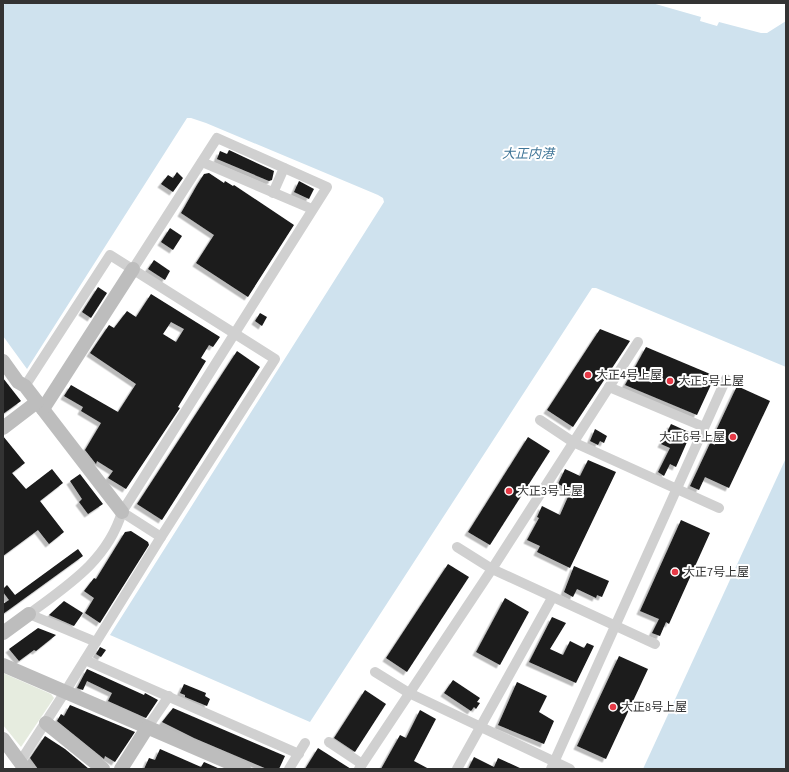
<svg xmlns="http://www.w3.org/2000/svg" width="789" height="772" viewBox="0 0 789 772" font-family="'Source Sans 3','Noto Sans JP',sans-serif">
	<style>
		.green { fill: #e6ecdf }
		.water { fill: #cfe2ee }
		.building { fill: #1a1a1a; fill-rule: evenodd; filter: url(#shadow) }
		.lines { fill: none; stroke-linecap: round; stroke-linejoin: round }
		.street { stroke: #d0d0d0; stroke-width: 10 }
		.secondary { stroke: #bdbdbd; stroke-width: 14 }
		.poi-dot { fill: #e63946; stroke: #fff; stroke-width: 1.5 }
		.labels { text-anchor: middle; stroke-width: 4; stroke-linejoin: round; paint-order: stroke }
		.poi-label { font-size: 12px; fill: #333; stroke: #fff; text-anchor: start }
		.water-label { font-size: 13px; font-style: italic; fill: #3f7597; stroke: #fff }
	</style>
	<defs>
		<filter id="shadow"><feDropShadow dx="-3.5" dy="3.5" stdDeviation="0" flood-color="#0004"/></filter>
	</defs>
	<rect width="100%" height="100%" fill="#fff"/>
	<!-- green -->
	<polygon class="green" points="3,673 51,694 54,698 21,747 3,725"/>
	<!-- water -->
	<g class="water">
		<polygon points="5,3 652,3 701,17 700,21 717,26 719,22 761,33 767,33 786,21 786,367 596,288 592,288 310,722 110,635 384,202 383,198 378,195 206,123 191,118 187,118 27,369 3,336 3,8"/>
		<polygon points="786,458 786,769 643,769"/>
	</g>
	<!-- building -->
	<g class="building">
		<polygon points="229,150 274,171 272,180 269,181 217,159 220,151 227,154"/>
		<polygon points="177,172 183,178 173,192 161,184 168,175 173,178"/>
		<polygon points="209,173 224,183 225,181 233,186 234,185 294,225 248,297 196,263 214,235 181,213 197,185 204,174"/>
		<polygon points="299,181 314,189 309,199 294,192"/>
		<polygon points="170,228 182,236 173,250 161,242"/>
		<polygon points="154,260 170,271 165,280 148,269"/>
		<polygon points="98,287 107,293 91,318 82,312"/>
		<path d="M151,294l69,43 -7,10 -4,-2 -8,13 5,3 -28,46 2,1 -54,81 -18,-11 5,-7 -16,-10 -1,3 -11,-14 16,-27 -20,-12 2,-4 -19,-11 7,-11 47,27 18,-28 -46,-31 19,-28 5,3 13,-17 9,6zM171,322l13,7 -8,13 -13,-8z"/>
		<polygon points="260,313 267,317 262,326 255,321"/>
		<polygon points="600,329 630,341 573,427 547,410"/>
		<polygon points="646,347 715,376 697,415 625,385"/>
		<polygon points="237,351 260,367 162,520 137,504"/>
		<polygon points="3,378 21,401 3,414"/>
		<polygon points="737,386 770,401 729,488 705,477 699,490 690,486"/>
		<polygon points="671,424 691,433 676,467 670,464 664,476 658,472 670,448 661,444"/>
		<polygon points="595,429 607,436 604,443 600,441 598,445 590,441"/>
		<polygon points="3,436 25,463 12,473 26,489 52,469 63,483 40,501 64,532 49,544 38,530 3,556"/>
		<polygon points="528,437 550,451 490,545 468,532"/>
		<polygon points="588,460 616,472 570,568 537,552 540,546 527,540 539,518 537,517 542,506 560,515 571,490 558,484 565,469 580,476"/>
		<polygon points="80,474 103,504 88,514 79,502 82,499 70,481"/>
		<polygon points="681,520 710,533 669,624 666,622 660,636 652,633 659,619 640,611"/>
		<polygon points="131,531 148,542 149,545 100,623 85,613 94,598 84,591 94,578 96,579 125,532"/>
		<polygon points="78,549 83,556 3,614 3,604 9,600 3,592 3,589 7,585 15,595"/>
		<polygon points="448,564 469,577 407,672 386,658"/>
		<polygon points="574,566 609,581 602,597 597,595 596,598 577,589 573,597 564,592"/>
		<polygon points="505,598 529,612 500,665 476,652"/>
		<polygon points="64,601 83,613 74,626 49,615"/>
		<polygon points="552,617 566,623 550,649 563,655 570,641 584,648 587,643 594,646 576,683 529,662"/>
		<polygon points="38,628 56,635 36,651 34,650 19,661 9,649"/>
		<polygon points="100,647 106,650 101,657 96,654"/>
		<polygon points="619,656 648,669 606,759 577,746"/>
		<polygon points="87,669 144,695 145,693 158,700 146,718 108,701 112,693 87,681 83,690 77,688"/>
		<polygon points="453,680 480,698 477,702 480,703 476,709 474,707 471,711 444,693"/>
		<polygon points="517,682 547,696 539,712 554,721 544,744 498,725"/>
		<polygon points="184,684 206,693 205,696 210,699 207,706 185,697 185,695 180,693"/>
		<polygon points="365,690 386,704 355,752 334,738"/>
		<polygon points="70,705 135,732 115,762 105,756 104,759 57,721 61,714 64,716"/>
		<polygon points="173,708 285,756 279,769 267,769 194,738 162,722"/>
		<polygon points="420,710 436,719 414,761 429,769 381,769 400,735 406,738"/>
		<polygon points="45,736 65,749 89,769 38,769 30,758"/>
		<polygon points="318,748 351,769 305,769"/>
		<polygon points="160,749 201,767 204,762 220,769 144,769 149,758 155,760"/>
		<polygon points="474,757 494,767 498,758 522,769 468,769"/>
	</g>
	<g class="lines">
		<!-- street -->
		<g class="street">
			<polyline points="202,162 312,209"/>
			<polyline points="273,193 284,168"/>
			<polyline points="609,387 704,427"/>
			<polyline points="540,420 573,442 719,508"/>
			<polyline points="122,512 161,537"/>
			<polyline points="457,547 492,569 655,644"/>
			<path d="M29,614c39,-29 78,-53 93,-102l205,-325 -110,-49 -84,131"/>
			<polyline points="29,614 96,642"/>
			<polyline points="85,660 299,754"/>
			<polyline points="375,672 409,693 570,769"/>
			<polyline points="147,728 169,696"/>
			<polyline points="329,742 362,764"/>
			<polyline points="20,762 65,692 161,537 275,359 110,255 25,386"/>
			<polyline points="289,769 305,743"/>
			<polyline points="359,769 492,569 638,342"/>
			<polyline points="457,769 552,598"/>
			<polyline points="551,769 726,379"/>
		</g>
		<!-- secondary -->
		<g class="secondary">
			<polyline points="3,361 18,382 25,386 122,512"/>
			<polyline points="43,409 133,269"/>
			<polyline points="3,428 37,402"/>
			<polyline points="3,633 29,614"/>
			<polyline points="3,665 244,769"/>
			<polyline points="46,723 103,769"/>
			<polyline points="3,739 25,769"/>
			<polyline points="121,769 147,728"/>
		</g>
	</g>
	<!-- markers -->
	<g class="poi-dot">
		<circle cx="588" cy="375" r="4"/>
		<circle cx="670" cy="381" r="4"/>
		<circle cx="733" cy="437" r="4"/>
		<circle cx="509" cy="491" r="4"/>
		<circle cx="675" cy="572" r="4"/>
		<circle cx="613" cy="707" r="4"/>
	</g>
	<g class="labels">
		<!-- poi labels -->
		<g class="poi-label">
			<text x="596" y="379">大正4号上屋</text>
			<text x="678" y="385">大正5号上屋</text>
			<text x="725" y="441" text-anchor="end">大正6号上屋</text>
			<text x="517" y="495">大正3号上屋</text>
			<text x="683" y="576">大正7号上屋</text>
			<text x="621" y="711">大正8号上屋</text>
		</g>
		<!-- water labels -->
		<g class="water-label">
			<text x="528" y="158">大正内港</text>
		</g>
	</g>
	<!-- border -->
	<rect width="789" height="772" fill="none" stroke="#333333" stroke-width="8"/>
</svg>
